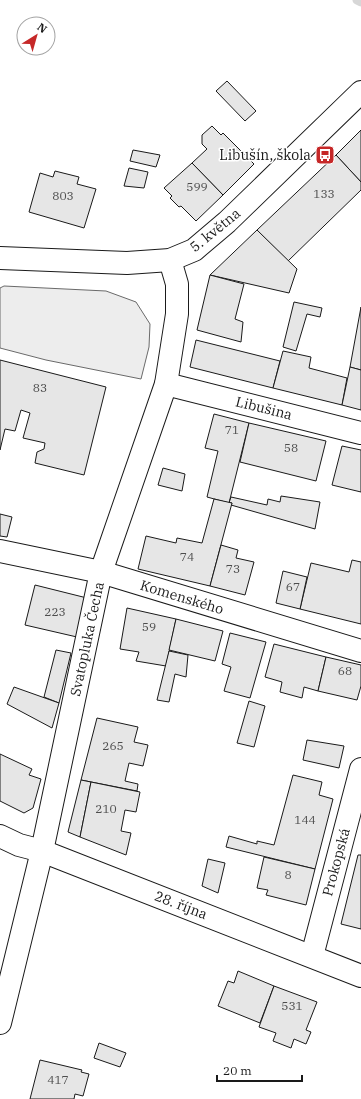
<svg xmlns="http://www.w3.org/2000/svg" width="361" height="1099" viewBox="0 0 361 1099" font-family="'IBM Plex Serif',serif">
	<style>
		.green { fill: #ededed; stroke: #6a6a6a }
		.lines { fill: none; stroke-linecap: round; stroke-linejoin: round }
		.stream { stroke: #d7d7d7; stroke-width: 9 }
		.building { fill: #e6e6e6; stroke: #1a1a1a }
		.minor-casing { stroke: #1a1a1a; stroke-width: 24 }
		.tertiary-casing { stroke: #1a1a1a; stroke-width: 24 }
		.minor { stroke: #fff; stroke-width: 22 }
		.tertiary { stroke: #fff; stroke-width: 22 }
		.labels { text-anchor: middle; stroke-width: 3; stroke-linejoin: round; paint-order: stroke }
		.number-label { font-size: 12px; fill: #4d4d4d }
		.poi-label { font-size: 14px; fill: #1a1a1a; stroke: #fff; text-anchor: end }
		.street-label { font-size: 14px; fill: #1a1a1a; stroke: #fff }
	</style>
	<rect width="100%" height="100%" fill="#fff"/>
	<!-- green -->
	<polygon class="green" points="4,286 106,291 136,302 150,324 149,347 141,379 46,360 0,348 0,288"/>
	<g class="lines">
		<!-- stream -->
		<polyline class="stream" points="357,0 361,2"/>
	</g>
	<!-- building -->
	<g class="building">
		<polygon points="227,81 256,111 245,121 216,91"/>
		<polygon points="212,126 221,135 223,133 254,164 223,195 192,163 207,149 202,144 202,135"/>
		<polygon points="361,130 361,182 336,155"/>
		<polygon points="133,150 160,155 156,167 130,161"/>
		<polygon points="336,155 361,182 361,190 288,261 257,230"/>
		<polygon points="192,163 223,195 196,221 181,206 179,207 170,198 172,196 164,188"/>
		<polygon points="129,168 148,172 144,188 124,186"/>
		<polygon points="55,171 79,177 77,184 96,189 84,228 29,212 40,173 53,177"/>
		<polygon points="257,230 297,269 289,293 210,275"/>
		<polygon points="210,275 244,284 235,319 243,322 241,342 197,330"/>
		<polygon points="294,302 322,308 320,317 307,314 296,351 283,347"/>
		<polygon points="361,307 361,370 350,367"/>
		<polygon points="196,340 280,361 273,388 190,367"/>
		<polygon points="283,351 311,357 309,368 347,378 342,405 273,388"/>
		<polygon points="0,360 106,387 84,475 35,463 37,452 44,449 45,443 23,438 30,413 21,410 15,431 5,429 0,450"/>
		<polygon points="350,367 361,370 361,410 342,405"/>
		<polygon points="214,414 249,423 229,503 207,497 218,451 205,448"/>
		<polygon points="249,423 326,441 316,481 240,462"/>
		<polygon points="342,446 361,450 361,492 332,485"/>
		<polygon points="163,468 185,474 182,491 158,485"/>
		<polygon points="281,496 320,502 315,529 231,505 232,503 229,503 231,497 267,505 268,499 280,502"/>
		<polygon points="214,499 232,503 210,586 138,569 146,536 176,543 177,538 202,543"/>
		<polygon points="0,514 12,517 7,537 0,536"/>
		<polygon points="221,545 238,550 236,558 254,562 245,595 210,586"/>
		<polygon points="352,560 361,562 361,624 300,609 311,563 349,572"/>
		<polygon points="283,571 307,577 300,609 276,603"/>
		<polygon points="35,585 87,598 77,637 25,625"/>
		<polygon points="127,608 176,619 166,666 136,661 139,652 120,649"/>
		<polygon points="176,619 223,631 215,661 169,650"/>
		<polygon points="230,633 266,642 250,698 224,691 231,667 222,664"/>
		<polygon points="274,644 326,657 318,691 304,687 302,698 280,692 282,682 265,677"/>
		<polygon points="56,650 71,653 59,703 44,697"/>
		<polygon points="169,651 188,655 186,677 175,674 169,702 157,700"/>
		<polygon points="326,657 361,665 361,686 357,700 318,691"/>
		<polygon points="14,687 59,703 52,728 7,704"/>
		<polygon points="249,701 265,706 254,747 237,743"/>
		<polygon points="97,718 138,727 134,742 148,745 143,766 129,763 125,781 138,784 137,791 81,780"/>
		<polygon points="307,740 344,746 339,768 303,760"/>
		<polygon points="0,754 32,769 29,775 41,779 33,808 24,813 0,801"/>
		<polygon points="293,775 322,782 319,795 333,799 315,869 226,847 229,836 257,844 257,841 274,845"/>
		<polygon points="81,780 91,782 80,837 68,832"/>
		<polygon points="91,782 140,792 136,812 125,810 121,831 131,833 126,855 80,837"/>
		<polygon points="358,855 361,855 361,929 341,924"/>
		<polygon points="264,857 315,869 306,905 266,895 268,890 257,888"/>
		<polygon points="208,859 225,863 218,893 202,886"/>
		<polygon points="238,971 274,986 260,1023 218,1006 228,981 234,983"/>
		<polygon points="274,986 317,1002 306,1030 311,1032 306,1044 294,1039 291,1048 273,1041 276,1033 259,1027"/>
		<polygon points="99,1043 126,1053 120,1067 94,1058"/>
		<polygon points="40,1060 82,1070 81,1072 89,1074 83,1096 75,1094 74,1099 30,1099"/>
	</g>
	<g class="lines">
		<!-- minor casing -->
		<g class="minor-casing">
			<g id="minor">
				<polyline points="166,384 361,433"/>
				<polyline points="0,551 101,572 361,651"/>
				<polyline points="0,836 19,845 42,851 361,976"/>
				<polyline points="312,956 361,769"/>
				<polyline points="0,1023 42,851 101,572 166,384 177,314 177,284 170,260"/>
			</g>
		</g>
		<!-- tertiary casing -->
		<g class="tertiary-casing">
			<polyline id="tertiary" points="0,258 127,263 170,260 194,250 227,222 361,92"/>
		</g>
		<!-- minor -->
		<use href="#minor" class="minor"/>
		<!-- tertiary -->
		<use href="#tertiary" class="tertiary"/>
	</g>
	<!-- icons -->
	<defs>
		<g id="bus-square" transform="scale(1)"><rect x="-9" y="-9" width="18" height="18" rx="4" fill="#c62828" stroke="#fff"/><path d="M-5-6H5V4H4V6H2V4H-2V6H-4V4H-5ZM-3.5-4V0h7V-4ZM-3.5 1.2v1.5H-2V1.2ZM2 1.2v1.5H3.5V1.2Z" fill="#fff"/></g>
	</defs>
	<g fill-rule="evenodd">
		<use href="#bus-square" x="325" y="155"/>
	</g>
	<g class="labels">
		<!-- number labels -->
		<g class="number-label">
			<text x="197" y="191">599</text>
			<text x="324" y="198">133</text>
			<text x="63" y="200">803</text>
			<text x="40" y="392">83</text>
			<text x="232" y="434">71</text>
			<text x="291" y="452">58</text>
			<text x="187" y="561">74</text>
			<text x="233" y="573">73</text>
			<text x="293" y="591">67</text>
			<text x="55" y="616">223</text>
			<text x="149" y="631">59</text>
			<text x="345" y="675">68</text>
			<text x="113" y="750">265</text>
			<text x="106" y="813">210</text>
			<text x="305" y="824">144</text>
			<text x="288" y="879">8</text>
			<text x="292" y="1010">531</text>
			<text x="58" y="1084">417</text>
		</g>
		<!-- poi labels -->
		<g class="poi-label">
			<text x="311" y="160">Libušín, škola</text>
		</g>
		<!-- street labels -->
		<g class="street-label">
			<text transform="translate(215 230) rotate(-39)" y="5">5. května</text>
			<text transform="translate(264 408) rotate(14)" y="5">Libušina</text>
			<text transform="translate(182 597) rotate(17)" y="5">Komenského</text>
			<text transform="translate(87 639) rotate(-78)" y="5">Svatopluka Čecha</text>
			<text transform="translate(336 862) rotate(-75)" y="5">Prokopská</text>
			<text transform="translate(181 905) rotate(21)" y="5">28. října</text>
		</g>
	</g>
	<!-- north arrow -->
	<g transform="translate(36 36) rotate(37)"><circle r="19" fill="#ffffff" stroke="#a3a3a3"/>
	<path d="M0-3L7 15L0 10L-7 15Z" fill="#c62828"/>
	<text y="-6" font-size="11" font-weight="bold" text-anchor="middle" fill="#1a1a1a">N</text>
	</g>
	<!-- scale -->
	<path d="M217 1075v6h85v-6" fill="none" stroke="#1a1a1a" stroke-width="2"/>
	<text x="223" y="1075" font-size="12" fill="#1a1a1a" stroke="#ffffff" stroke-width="3" paint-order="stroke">20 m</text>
</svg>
